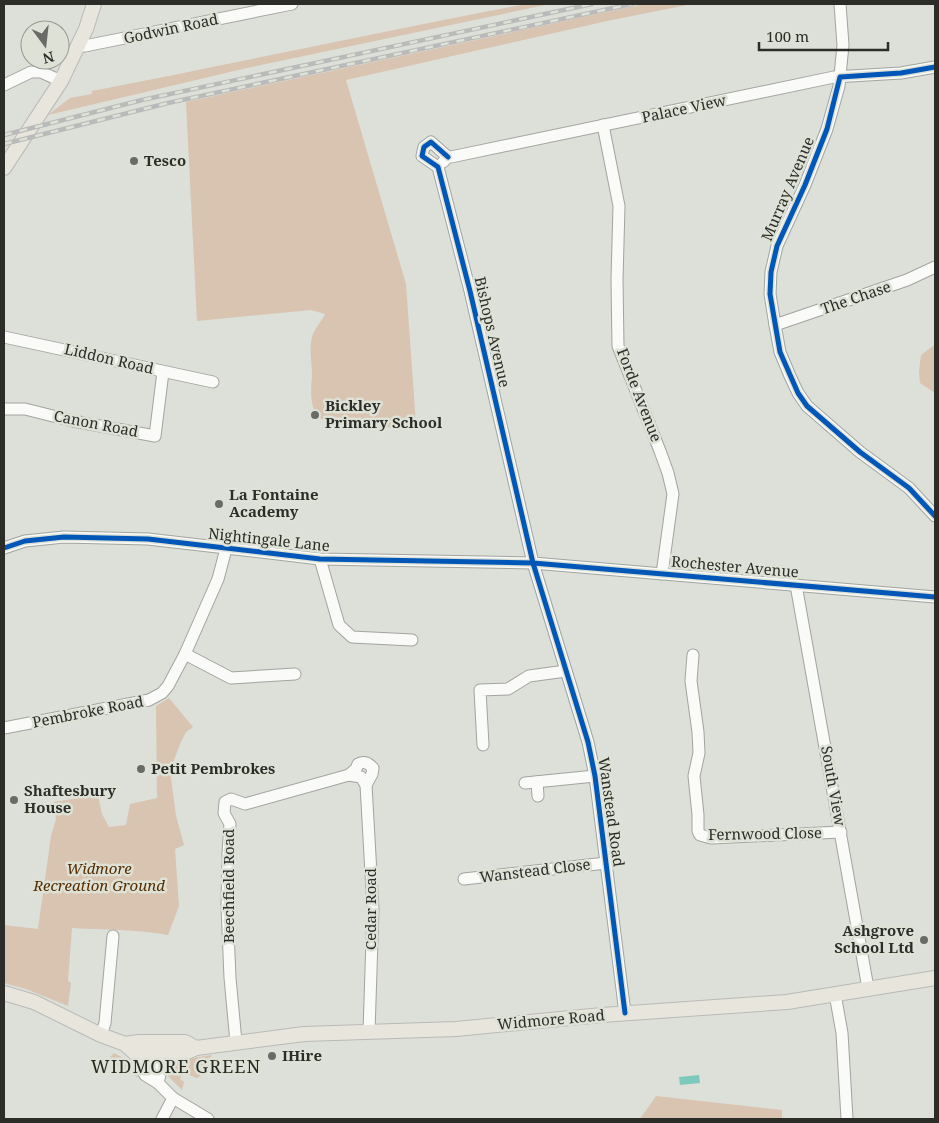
<svg xmlns="http://www.w3.org/2000/svg" width="939" height="1123" viewBox="0 0 939 1123" font-family="'Noto Serif',serif">
	<style>
		.green { fill: #d8c4b0 }
		.water { fill: #7ec9bc }
		.lines { fill: none; stroke-linecap: round; stroke-linejoin: round }
		.minor-casing { stroke: #a2a49f; stroke-width: 13 }
		.major-casing { stroke: #b9bab7; stroke-width: 16 }
		.minor { stroke: #fafaf9; stroke-width: 11 }
		.major { stroke: #e8e6dc; stroke-width: 14 }
		.rail-casing { stroke: #b9bab9; stroke-width: 4.5 }
		.rail { stroke: #dee2d6; stroke-width: 2.5; stroke-dasharray: 8; stroke-linecap: butt }
		.cycleway-casing { stroke: #dee2d6; stroke-width: 8 }
		.cycleway { stroke: #0057b8; stroke-width: 5 }
		.poi-dot { fill: #6a6b67; stroke: #dee2d6; stroke-width: 2 }
		.labels { text-anchor: middle; stroke-width: 5; stroke-linejoin: round; paint-order: stroke }
		.street-label { font-size: 15px; fill: #2c2d29; stroke: #dee2d6 }
		.poi-label { font-size: 15px; font-weight: bold; fill: #2c2d29; stroke: #dee2d6; text-anchor: start }
		.park-label { font-size: 15px; font-style: italic; fill: #552d01; stroke: #dee2d6 }
		.quarter-label { font-size: 18px; letter-spacing: 1px; fill: #282a22; stroke: #dee2d6 }
	</style>
	<rect width="100%" height="100%" fill="#dddfd9"/>
	<!-- green -->
	<g class="green">
		<path d="M526,4h24l-303,64 -199,47 22,-17 22,-4v-3c143,-28 289,-59 434,-87z"/>
		<path d="M644,4h48l-85,17 -261,59 60,204 10,141c-22,2 -91,11 -102,-15 -4,-10 -3,-24 -2,-34 0,-13 -3,-27 0,-39 2,-8 10,-16 13,-23l-14,-4 -114,11 -11,-219z"/>
		<polygon points="933,346 935,346 935,393 920,383 919,371 921,355"/>
		<path d="M169,698l24,29 -7,5 -6,12 -10,27 6,45 8,29 -9,4 4,57 -11,29c-32,-6 -63,-5 -96,-7l-4,53 3,2 -3,23 -42,-17 -22,-6v-58l34,4 13,-93 5,-17 -3,-17 45,-7 4,19 7,13 17,-2 4,-21 27,-6 -1,-92z"/>
		<polygon points="114,1053 129,1061 139,1078 116,1065 110,1057"/>
		<polygon points="212,1055 199,1077 196,1078 183,1072 180,1079 184,1082 182,1090 167,1075 168,1064 172,1061"/>
		<polygon points="656,1096 782,1110 782,1119 640,1119"/>
	</g>
	<!-- water -->
	<polygon class="water" points="699,1075 700,1083 680,1085 679,1077"/>
	<g class="lines">
		<!-- minor casing -->
		<g class="minor-casing">
			<g id="minor">
				<polyline points="840,4 843,45 839,86 827,129 805,185 777,246 771,272 770,294 775,325 780,352 790,376 798,393 807,406 860,452 909,488 935,516"/>
				<polyline points="79,46 85,46 292,4"/>
				<polyline points="4,85 31,72 41,72 61,81"/>
				<polyline points="603,125 619,206 617,280 618,346 660,451 668,473 673,494 662,574"/>
				<polyline points="448,157 431,142 424,147 422,156 438,167 470,291 533,563 588,742 595,776 606,863 625,1013"/>
				<polyline points="443,162 448,157 451,157 834,77 901,73 935,67"/>
				<polyline points="775,325 907,280 935,267"/>
				<polyline points="4,337 213,382"/>
				<polyline points="4,409 25,409 73,421 155,436 163,372"/>
				<polyline points="4,548 25,541 64,537 148,539 320,559 533,563 935,597"/>
				<polyline points="320,559 339,625 352,637 412,640"/>
				<polyline points="796,585 868,988"/>
				<polyline points="185,654 231,678 295,674"/>
				<polyline points="693,655 691,681 698,732 699,753 694,776 698,815 698,831 700,835 711,838 841,832"/>
				<polyline points="4,728 149,700 162,693 168,686 185,654 218,579 226,549"/>
				<polyline points="483,745 480,690 508,689 529,676 566,671"/>
				<path d="M349,775l7,-6 2,-5c7,-3 10,-1 15,4l-1,6 -6,11"/>
				<polyline points="537,782 538,796"/>
				<polyline points="525,783 595,776"/>
				<polyline points="464,879 606,863"/>
				<polyline points="835,994 842,1033 847,1119"/>
				<polyline points="101,1035 105,1023 113,936"/>
				<polyline points="236,1042 230,978 227,906 228,853 230,824 224,813 225,802 231,799 245,804 349,775 361,777 366,785 373,909 369,1032"/>
				<path d="M156,1048c0,6 2,8 4,13 2,7 0,15 -2,22"/>
				<polyline points="135,1053 145,1075 158,1083 173,1098 208,1119"/>
				<polyline points="152,1079 150,1063 156,1054"/>
				<polyline points="162,1119 173,1098"/>
			</g>
		</g>
		<!-- major casing -->
		<g class="major-casing">
			<g id="major">
				<polyline points="4,168 61,81 86,29 94,4"/>
				<polyline points="4,993 34,1002 101,1035 125,1044 135,1053 145,1055 177,1054 187,1052 196,1048 304,1034 456,1029 602,1015 787,1002 935,978"/>
				<polyline points="125,1044 139,1042 185,1042 196,1048"/>
			</g>
		</g>
		<!-- minor -->
		<use href="#minor" class="minor"/>
		<!-- major -->
		<use href="#major" class="major"/>
		<!-- rail casing -->
		<g class="rail-casing">
			<g id="rail">
				<polyline points="4,135 142,100 592,4"/>
				<polyline points="4,144 168,103 632,4"/>
			</g>
		</g>
		<!-- rail -->
		<use href="#rail" class="rail"/>
		<!-- cycleway casing -->
		<g class="cycleway-casing">
			<g id="cycleway">
				<polyline points="935,67 901,73 840,77 827,129 805,185 777,246 771,272 770,294 780,352 798,393 807,406 860,452 909,488 935,516"/>
				<polyline points="448,157 431,142 424,147 422,156 438,167 470,291 533,563 588,742 595,776 606,863 625,1013"/>
				<polyline points="4,548 25,541 64,537 148,539 320,559 533,563 935,597"/>
			</g>
		</g>
		<!-- cycleway -->
		<use href="#cycleway" class="cycleway"/>
	</g>
	<!-- markers -->
	<g class="poi-dot">
		<circle cx="134" cy="161" r="5"/>
		<circle cx="315" cy="415" r="5"/>
		<circle cx="219" cy="504" r="5"/>
		<circle cx="141" cy="769" r="5"/>
		<circle cx="14" cy="800" r="5"/>
		<circle cx="924" cy="940" r="5"/>
		<circle cx="272" cy="1056" r="5"/>
	</g>
	<g class="labels">
		<!-- street labels -->
		<g class="street-label">
			<text transform="translate(171 29) rotate(-12)" y="5">Godwin Road</text>
			<text transform="translate(684 109) rotate(-12)" y="5">Palace View</text>
			<text transform="translate(788 189) rotate(-67)" y="5">Murray Avenue</text>
			<text transform="translate(856 298) rotate(-19)" y="5">The Chase</text>
			<text transform="translate(492 332) rotate(77)" y="5">Bishops Avenue</text>
			<text transform="translate(109 359) rotate(13)" y="5">Liddon Road</text>
			<text transform="translate(639 395) rotate(69)" y="5">Forde Avenue</text>
			<text transform="translate(96 424) rotate(11)" y="5">Canon Road</text>
			<text transform="translate(269 540) rotate(6)" y="5">Nightingale Lane</text>
			<text transform="translate(735 567) rotate(5)" y="5">Rochester Avenue</text>
			<text transform="translate(88 712) rotate(-11)" y="5">Pembroke Road</text>
			<text transform="translate(833 786) rotate(80)" y="5">South View</text>
			<text transform="translate(611 812) rotate(82)" y="5">Wanstead Road</text>
			<text transform="translate(765 834) rotate(-1)" y="5">Fernwood Close</text>
			<text transform="translate(535 871) rotate(-7)" y="5">Wanstead Close</text>
			<text transform="translate(229 886) rotate(-90)" y="5">Beechfield Road</text>
			<text transform="translate(371 909) rotate(-90)" y="5">Cedar Road</text>
			<text transform="translate(551 1020) rotate(-5)" y="5">Widmore Road</text>
		</g>
		<!-- poi labels -->
		<g class="poi-label">
			<text x="144" y="166">Tesco</text>
			<text x="325" y="411">Bickley<tspan x="325" dy="17">Primary School</tspan></text>
			<text x="229" y="500">La Fontaine<tspan x="229" dy="17">Academy</tspan></text>
			<text x="151" y="774">Petit Pembrokes</text>
			<text x="24" y="796">Shaftesbury<tspan x="24" dy="17">House</tspan></text>
			<text x="914" y="936" text-anchor="end">Ashgrove<tspan x="914" dy="17">School Ltd</tspan></text>
			<text x="282" y="1061">IHire</text>
		</g>
		<!-- park labels -->
		<g class="park-label">
			<text x="99" y="874">Widmore<tspan x="99" dy="17">Recreation Ground</tspan></text>
		</g>
		<!-- quarter labels -->
		<g class="quarter-label">
			<text x="176" y="1073">WIDMORE GREEN</text>
		</g>
	</g>
	<!-- border -->
	<rect width="939" height="1123" fill="none" stroke="#2c2d29" stroke-width="10"/>
	<!-- north arrow -->
	<g transform="translate(45 45) rotate(165)"><circle r="24" fill="#dee2d6" stroke="#979a91"/>
	<path d="M0-4L9 19L0 12L-9 19Z" fill="#6a6b67"/>
	<text y="-8" font-size="14" font-weight="bold" text-anchor="middle" fill="#2c2d29">N</text>
	</g>
	<!-- scale -->
	<path d="M759 42v8h129v-8" fill="none" stroke="#2c2d29" stroke-width="2.5"/>
	<text x="766" y="42" font-size="15" fill="#2c2d29" stroke="#dee2d6" stroke-width="4" paint-order="stroke">100 m</text>
</svg>
